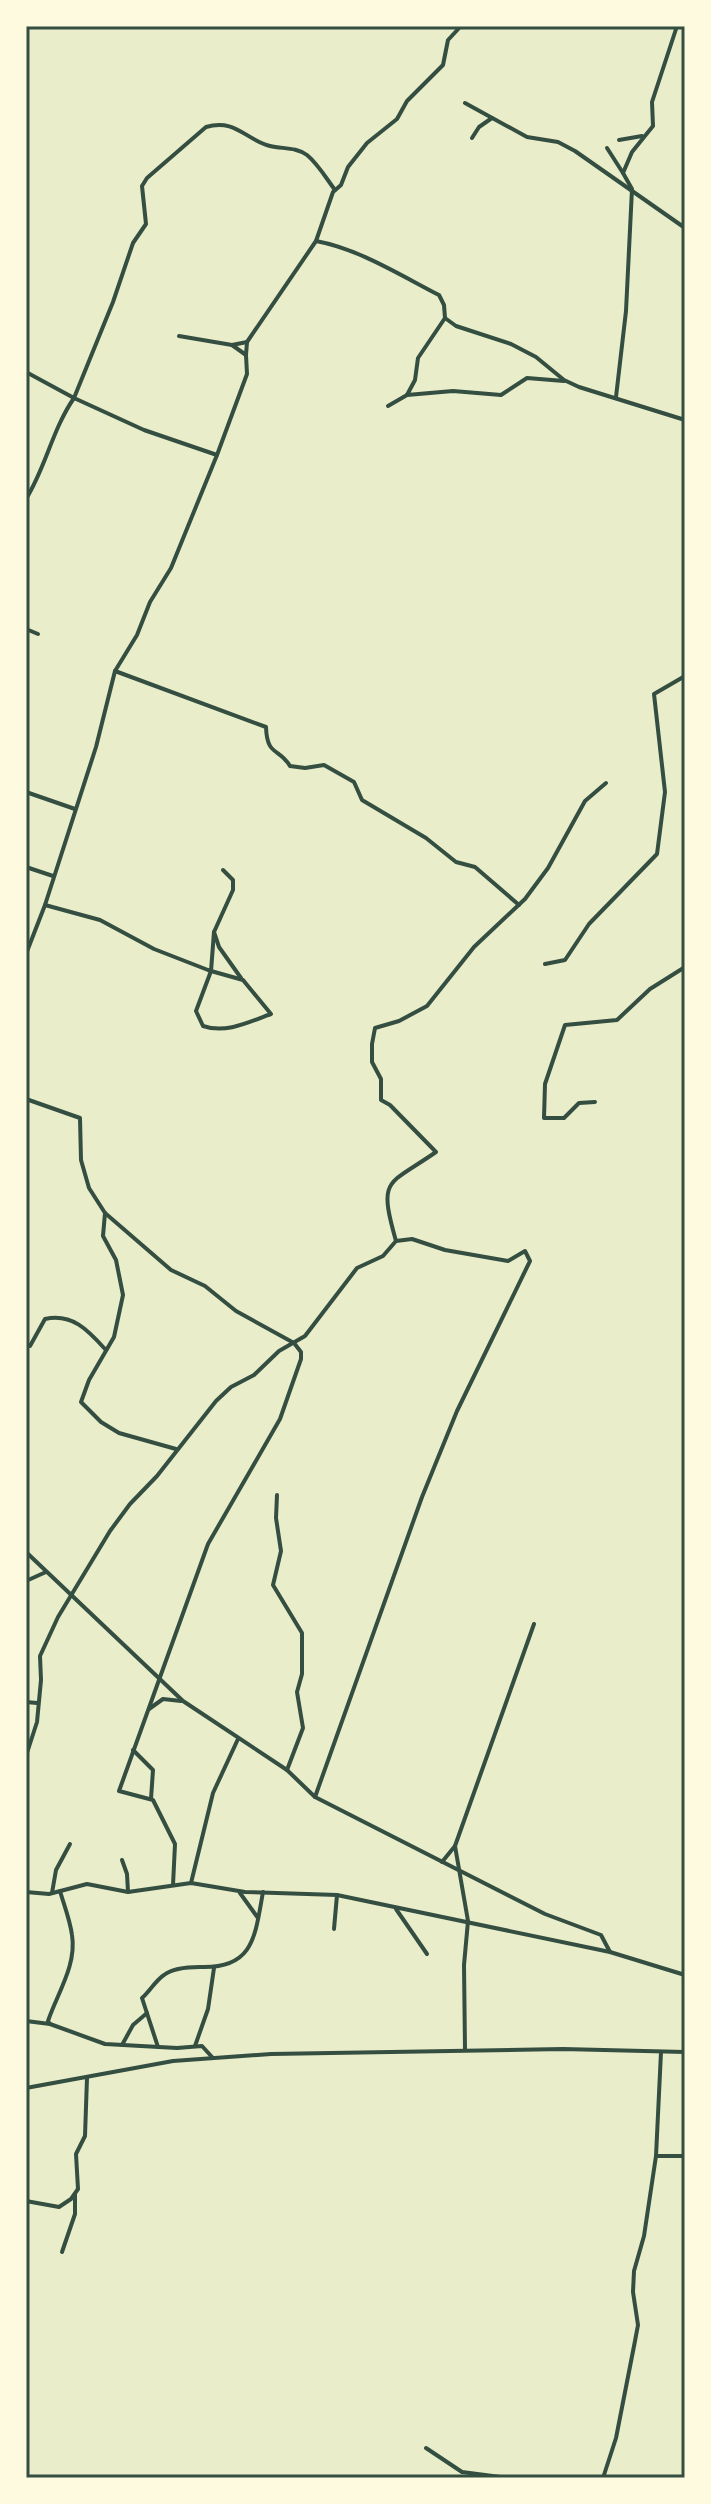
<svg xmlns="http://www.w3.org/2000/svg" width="711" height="2504" viewBox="0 0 711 2504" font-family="'Noto Sans',sans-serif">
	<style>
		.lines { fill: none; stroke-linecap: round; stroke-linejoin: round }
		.minor { stroke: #344e41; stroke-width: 4 }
		.neatline { fill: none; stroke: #344e41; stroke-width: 3 }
	</style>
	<rect width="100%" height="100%" fill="#e9edc9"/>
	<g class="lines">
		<!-- minor -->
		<g class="minor">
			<polyline points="465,103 527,137 558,142 575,151 685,228"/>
			<polyline points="472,138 479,127 492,118"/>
			<polyline points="619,140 642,136"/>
			<polyline points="607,148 623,173"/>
			<path d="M316,241c43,8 84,34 123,54l5,10 1,13 11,8 55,18 25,13 28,23 15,7 106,33"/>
			<polyline points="445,318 418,358 415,380 407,395 453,391 501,395 527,378 564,381"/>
			<polyline points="179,336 232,345 247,342 316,241 333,192 341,185 348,167 367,143 397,119 407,101 443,65 448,40 461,26"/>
			<polyline points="232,345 246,355 247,342"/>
			<path d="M246,355l1,19 -30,81 -73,-25 -70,-32 39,-96 20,-59 13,-19 -4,-38 5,-8 59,-51c29,-9 40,13 64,19 13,3 26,1 37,9 11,9 19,23 28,35"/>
			<path d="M26,372l48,26c-22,32 -28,69 -48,101"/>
			<polyline points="616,397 626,311 632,189 623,173 632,152 653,126 652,102 677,26"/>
			<polyline points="388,406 407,395"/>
			<polyline points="26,629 38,634"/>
			<path d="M115,671l151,56c1,30 13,20 24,39l15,2 19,-3 30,17 8,18 64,38 30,24 19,5 44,38"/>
			<polyline points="26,792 75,809"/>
			<polyline points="26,867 53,876"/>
			<polyline points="223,870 233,880 233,890 214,932 219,947 241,978"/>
			<path d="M45,905l55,15 54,29 54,21 3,1 32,9 28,34c-22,8 -45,20 -68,12l-7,-15 15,-40 3,-39"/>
			<polyline points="26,954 45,905 96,747 115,671 137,635 150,602 171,568 217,455"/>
			<polyline points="545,964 565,960 589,924 657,854 665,792 654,694 685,676"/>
			<polyline points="26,1099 80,1118 81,1160 89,1188 105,1213 171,1270 205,1286 236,1311 294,1343 301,1352 301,1359 280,1419 208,1544 119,1791 153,1800 175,1844 173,1885"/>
			<polyline points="595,1102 579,1103 564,1118 544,1118 545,1084 565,1025 617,1020 650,989 685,967"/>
			<polyline points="105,1213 103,1236 116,1260 123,1295 114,1337 89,1380 81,1402 101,1422 119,1433 176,1449"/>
			<path d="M396,1241c-18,-64 -9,-55 40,-89l-46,-47 -9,-5v-21l-9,-17v-18l3,-16 24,-7 28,-15 47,-59 51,-48 23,-31 37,-67 21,-18"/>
			<path d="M30,1346l15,-27c27,-6 43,11 60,30"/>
			<polyline points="277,1495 276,1518 281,1551 273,1585 302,1633 302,1674 297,1692 303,1728 287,1770"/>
			<polyline points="26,1552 183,1701 287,1770 315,1797 545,1914 601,1935 610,1952 685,1975"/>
			<polyline points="26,1581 46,1572"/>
			<polyline points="26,1702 37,1703"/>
			<polyline points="149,1709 163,1699 181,1701"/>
			<polyline points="133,1750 153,1770 151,1799"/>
			<polyline points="26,1756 37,1722 41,1680 40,1656 58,1617 110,1531 130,1504 157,1476 216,1401 231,1387 254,1375 279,1351 305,1336 357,1268 383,1256 396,1241 412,1239 445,1250 508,1261 525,1251 530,1261 457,1411 422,1497 315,1797"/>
			<polyline points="455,1846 468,1921 464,1965 465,2049"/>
			<polyline points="122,1860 127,1874 128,1892"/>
			<polyline points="442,1862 455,1846 534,1624"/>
			<polyline points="191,1883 213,1793 238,1739"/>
			<polyline points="26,1892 49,1894 87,1884 128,1892 191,1883 245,1892 337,1895 610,1952"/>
			<polyline points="52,1893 56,1870 70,1844"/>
			<polyline points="240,1893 258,1918"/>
			<polyline points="396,1909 427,1954"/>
			<polyline points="334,1929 337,1895"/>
			<polyline points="26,2021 50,2024 105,2044 177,2048 202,2046 212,2057"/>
			<path d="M50,2024l-2,-3c9,-27 29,-56 24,-86 -2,-15 -8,-30 -12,-44"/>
			<polyline points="122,2045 133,2025 147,2013"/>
			<polyline points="195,2046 208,2009 214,1968"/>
			<path d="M158,2047l-16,-49c7,-6 14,-18 22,-23 9,-7 25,-8 36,-8 54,2 55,-31 63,-75"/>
			<polyline points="26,2088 173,2061 271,2054 563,2049 685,2052"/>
			<polyline points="656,2156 685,2156"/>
			<polyline points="26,2201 59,2207 71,2199 78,2189 76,2154 85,2136 87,2078"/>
			<polyline points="62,2252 75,2214 75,2195"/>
			<polyline points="426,2448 462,2472 508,2478"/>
			<polyline points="603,2478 616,2438 635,2341 638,2325 633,2292 634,2271 644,2236 656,2156 661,2052"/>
		</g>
	</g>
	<!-- border -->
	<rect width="711" height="2504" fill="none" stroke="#fefae0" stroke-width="56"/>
	<rect x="28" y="28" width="655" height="2448" class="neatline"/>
</svg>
